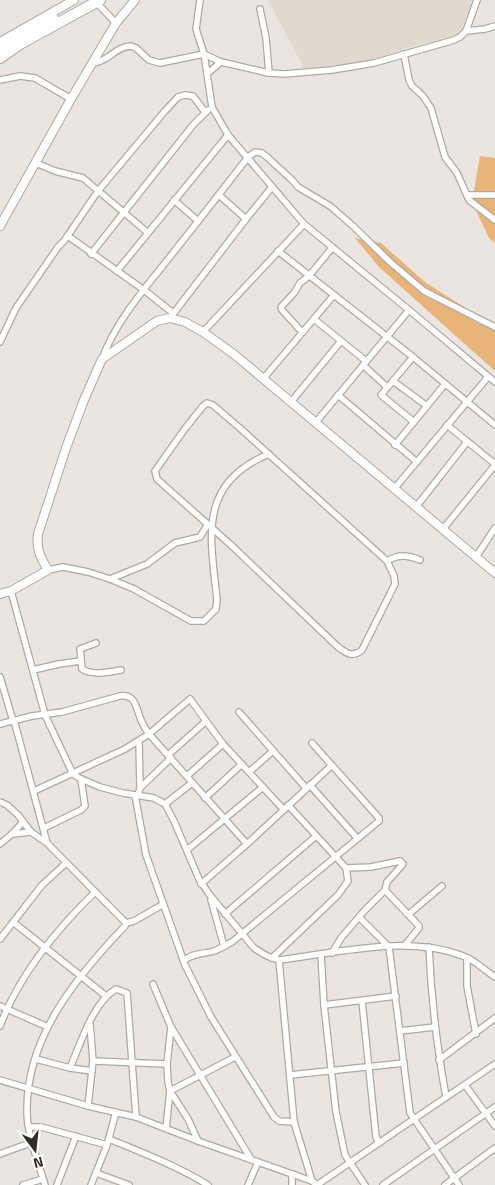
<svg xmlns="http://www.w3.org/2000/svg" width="495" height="1185" viewBox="0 0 495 1185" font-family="'Titillium Web',sans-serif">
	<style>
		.built { fill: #e2d9ce }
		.green { fill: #e8b479 }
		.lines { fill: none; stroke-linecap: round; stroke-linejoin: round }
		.street-casing { stroke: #ada9a4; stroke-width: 8 }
		.secondary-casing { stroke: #ada9a4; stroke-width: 10 }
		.highway-casing { stroke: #ada9a4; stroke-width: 12 }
		.street { stroke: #fff; stroke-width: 5.5 }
		.secondary { stroke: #fff; stroke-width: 8 }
		.highway { stroke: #fff; stroke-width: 10 }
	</style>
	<rect width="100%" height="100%" fill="#eae5e0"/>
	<!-- built -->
	<polygon class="built" points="268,0 473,0 460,34 403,49 372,60 305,70"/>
	<!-- green -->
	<g class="green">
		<polygon points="480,156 495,158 495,243 489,238 472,202"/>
		<polygon points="355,238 381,243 425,282 495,327 495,371 379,267"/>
	</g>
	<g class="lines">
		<!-- street casing -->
		<g class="street-casing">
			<g id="street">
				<polyline points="200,0 196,29 204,54 212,107 228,135 304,224 409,310 495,382"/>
				<polyline points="96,2 116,23"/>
				<polyline points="260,9 266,38 269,73"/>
				<polyline points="466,31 485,29 495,26"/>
				<polyline points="404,54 409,80 412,86 423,96 431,108 445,157 457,173 469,200 495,220"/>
				<path d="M93,63c15,-1 23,-17 38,-17l5,2 13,12 11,3 44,-9 17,8 48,11 15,1 48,-4 42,-7 80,-23 6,-3 6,-6 11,-31"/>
				<polyline points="208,73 221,62"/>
				<polyline points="0,80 20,76 35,78 71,99"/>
				<polyline points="36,163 55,171 83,178 147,232"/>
				<polyline points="219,195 246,219"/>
				<polyline points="467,195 495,195"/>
				<polyline points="174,200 198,221"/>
				<polyline points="68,236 144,290 173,313"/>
				<polyline points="278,251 413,357 495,425"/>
				<polyline points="91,254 193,125 208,110"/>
				<polyline points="117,271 228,135"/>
				<polyline points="170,318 246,219 272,187"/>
				<polyline points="314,319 366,361"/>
				<polyline points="203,332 304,224"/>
				<polyline points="302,332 282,310 281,307 294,293 300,283 309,276 332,248"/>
				<polyline points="0,342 16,308 58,247 64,241 98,191 165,111 178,97 185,95 193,96 205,112"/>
				<polyline points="413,357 381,395 414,422"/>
				<path d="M102,359c13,-36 40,-67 63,-96 28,-35 56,-71 83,-106l7,-5 7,1 5,4 25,23 6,7 32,19 23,20 37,36 34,29 71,36"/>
				<polyline points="363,365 387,387"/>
				<polyline points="263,379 334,295"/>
				<polyline points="393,381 427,406"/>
				<polyline points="338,395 417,462"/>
				<polyline points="291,402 341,341"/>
				<path d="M207,403l6,2 29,25 145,131 7,15 1,8 -33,66c-10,8 -16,3 -24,-3l-107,-102 -74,-66 -2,-8 29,-41 19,-24z"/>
				<polyline points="316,422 409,310"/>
				<polyline points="447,425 495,464"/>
				<polyline points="395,445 445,384"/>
				<polyline points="394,489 488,377"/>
				<polyline points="416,507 467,442"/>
				<polyline points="443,529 495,465"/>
				<polyline points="476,557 495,528"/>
				<path d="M387,561c11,-7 21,-6 33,-1"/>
				<path d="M48,570l15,-3 25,5 22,7 24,10 57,32h13l12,-12 1,-10c-7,-63 -19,-116 52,-145"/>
				<polyline points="110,579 147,564 175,543 200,537 208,524"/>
				<path d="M11,591l34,124 28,59 6,4 21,9 23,6 31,5 11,6 9,17 25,58 10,15 45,54 13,8 12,4c57,-7 129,-26 184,-4 12,4 21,14 32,21"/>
				<path d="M96,643l-16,6 2,20c11,7 27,3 39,1"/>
				<polyline points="33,670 59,664 80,661"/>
				<polyline points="0,677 13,721 15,724 47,843"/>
				<polyline points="239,712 306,788"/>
				<path d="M0,724l32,-8 30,-4 58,-16c16,-2 16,12 21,24 2,5 5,10 8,14l98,110"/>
				<polyline points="168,755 205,722"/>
				<polyline points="249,772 273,751"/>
				<polyline points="187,776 223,744"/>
				<polyline points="310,785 357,838"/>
				<polyline points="140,788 171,758"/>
				<polyline points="34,791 125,749 149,734 190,699 223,744 284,810"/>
				<polyline points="135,795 146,855 185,965 211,1017 274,1117 279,1121 294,1122"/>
				<polyline points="138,795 140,788 139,741"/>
				<polyline points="205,798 242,764"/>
				<polyline points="0,802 7,805 18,815 31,832 47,843 126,923"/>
				<polyline points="165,804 192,783"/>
				<polyline points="44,828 81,810 85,806 81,779"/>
				<polyline points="12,834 31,832"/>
				<polyline points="0,844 12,834 23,822"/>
				<polyline points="187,850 263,787"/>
				<polyline points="201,884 247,844 331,766"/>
				<polyline points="385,890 419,926 419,928 405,945"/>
				<polyline points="211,900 224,946"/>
				<polyline points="225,914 315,837"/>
				<polyline points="409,914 442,886"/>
				<polyline points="359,917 389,947 410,1113 459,1185"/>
				<polyline points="13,922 106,996"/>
				<polyline points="0,939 42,885 65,864"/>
				<path d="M429,947c2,51 8,100 17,150"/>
				<polyline points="332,953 341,938 365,910 385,890 387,882 403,864 400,861 371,867 346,868"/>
				<polyline points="321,955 324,1005 336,1112 345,1155 365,1185"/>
				<polyline points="272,958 338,895 348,881 346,868 288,805"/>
				<polyline points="467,958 467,986 476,1034"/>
				<polyline points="279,960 294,1122 312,1181"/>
				<path d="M184,961c7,-8 21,-7 30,-10 6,-2 12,-6 18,-9l147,-121v-3l-67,-75"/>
				<polyline points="153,984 171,1027 251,1159"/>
				<polyline points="362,1001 376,1137 379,1143"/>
				<polyline points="324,1005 396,996"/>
				<polyline points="0,1006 48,1027"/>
				<path d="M0,1026c19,-51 56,-96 95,-134"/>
				<polyline points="171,1027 167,1064 168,1082 170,1091 188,1119 198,1141"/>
				<polyline points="400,1031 435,1027"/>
				<polyline points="36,1059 70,1068 92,1071"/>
				<polyline points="439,1060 495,1018"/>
				<polyline points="93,1061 167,1064"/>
				<path d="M70,1068c10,-23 23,-66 46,-79l11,4 9,124"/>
				<polyline points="290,1075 404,1063"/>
				<polyline points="0,1080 88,1106 136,1117 198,1141 312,1181 317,1185"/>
				<polyline points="465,1085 495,1126"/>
				<polyline points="170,1091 235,1057"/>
				<polyline points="88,1106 93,1061 90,1024"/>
				<polyline points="29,1127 41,1127 107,1145"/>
				<polyline points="166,1128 170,1091"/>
				<path d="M109,1139c34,14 68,27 99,46"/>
				<polyline points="0,1154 33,1142"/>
				<polyline points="96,1173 129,1185"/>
				<polyline points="23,1185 43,1179"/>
				<path d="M45,1185c-7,-24 -18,-50 -18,-74 -1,-74 50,-135 98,-185l1,-3 8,-2 28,-16"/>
				<polyline points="57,1185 76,1136"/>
				<polyline points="91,1185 107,1145 116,1112"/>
				<polyline points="248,1185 258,1162"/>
				<polyline points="292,1185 292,1174"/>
				<polyline points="317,1185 495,1064"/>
				<polyline points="383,1185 495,1107"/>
				<polyline points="445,1185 495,1148"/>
			</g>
		</g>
		<!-- secondary casing -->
		<g class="secondary-casing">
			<g id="secondary">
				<polyline points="0,42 74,0"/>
				<polyline points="0,226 71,99 116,23 135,0"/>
				<path d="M0,594l11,-3 37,-21c-8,-13 -12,-21 -10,-36l28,-86 18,-48 18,-41 55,-38 13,-3 15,4 18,10 32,23 260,218"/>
			</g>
		</g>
		<!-- highway casing -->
		<g class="highway-casing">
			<g id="highway">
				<polyline points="0,49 53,18"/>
				<polyline points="0,58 20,44 100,0"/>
			</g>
		</g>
		<!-- street -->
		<use href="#street" class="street"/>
		<!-- secondary -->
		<use href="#secondary" class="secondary"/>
		<!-- highway -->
		<use href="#highway" class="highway"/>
	</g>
	<!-- north arrow -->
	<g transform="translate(35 1150) rotate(165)" stroke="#ffffff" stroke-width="4" paint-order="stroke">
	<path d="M0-4L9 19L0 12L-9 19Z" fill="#2f2e2c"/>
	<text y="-8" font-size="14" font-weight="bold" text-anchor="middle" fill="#2f2e2c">N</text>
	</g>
</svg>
